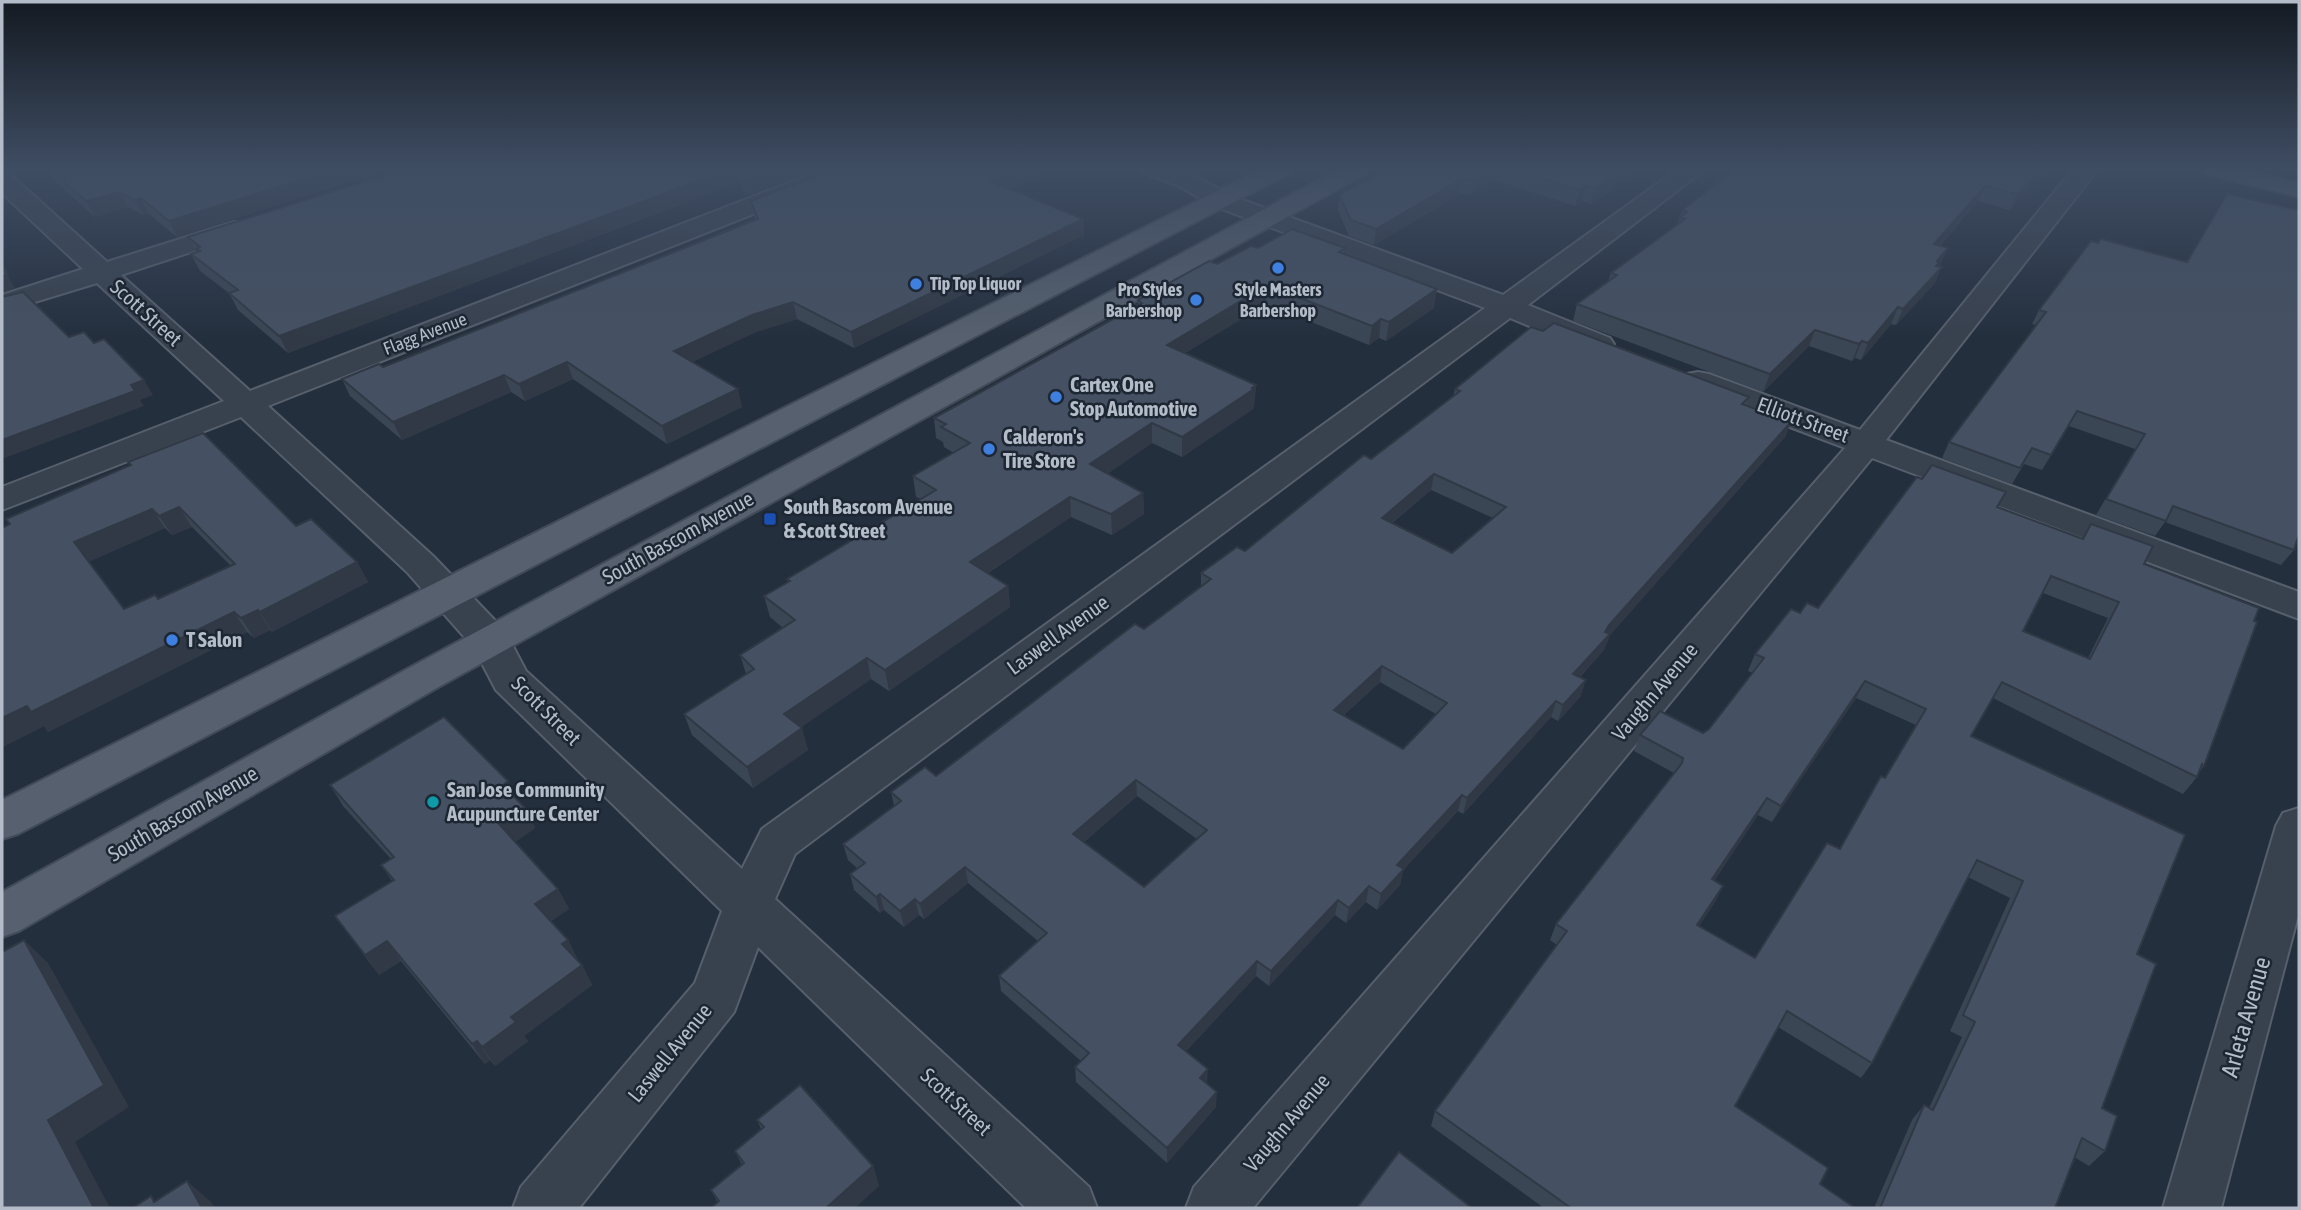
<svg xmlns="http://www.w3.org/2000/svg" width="2301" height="1210" viewBox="0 0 2301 1210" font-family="'Asap Condensed',sans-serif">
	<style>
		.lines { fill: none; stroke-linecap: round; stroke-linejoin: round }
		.minor-casing { stroke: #565f6c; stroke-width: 4 }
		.major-casing { stroke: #414a57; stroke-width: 4 }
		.minor { fill: #38414e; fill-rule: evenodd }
		.major { fill: #56606e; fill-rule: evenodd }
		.wall { fill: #3b4654; fill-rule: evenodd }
		.shaded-wall { fill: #303945 }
		.building { fill: #455162; stroke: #303945; stroke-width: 2; fill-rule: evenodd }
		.shop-dot { fill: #3f7fe0; stroke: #1d2633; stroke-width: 2.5 }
		.transit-dot { fill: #1a4fb4; stroke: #1d2633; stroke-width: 2.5 }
		.culture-dot { fill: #0f9aa8; stroke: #1d2633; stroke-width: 2.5 }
		.labels { text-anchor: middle; stroke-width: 5; stroke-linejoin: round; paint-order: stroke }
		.far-poi-label { font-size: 18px; font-weight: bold; fill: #b4bcc9; stroke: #1d2633; text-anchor: start }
		.far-street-label { font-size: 18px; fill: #b4bcc9; stroke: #1d2633 }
		.street-label { font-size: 21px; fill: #b4bcc9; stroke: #1d2633 }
		.poi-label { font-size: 21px; font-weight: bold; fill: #b4bcc9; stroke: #1d2633; text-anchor: start }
		.near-street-label { font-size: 24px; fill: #b4bcc9; stroke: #1d2633 }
	</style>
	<rect width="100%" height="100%" fill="#242f3e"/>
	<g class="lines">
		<!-- minor casing -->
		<g class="minor-casing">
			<g id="minor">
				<path d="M827,168h34l-4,5 -589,233 165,150 72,75 21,40 216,198 20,-40 723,-521 -274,-103 -30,-18 -36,-14 -4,-5c41,0 53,6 88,27l274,100 176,-127h28l-179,137 82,33 4,6 -4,6 -11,3 -11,-3 -78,-32 -715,536 -20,45 314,288 8,21h-71l-268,-261 -24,65 -155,196h-66l8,-21 174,-204 27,-72 -226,-221 -22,-42 -67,-76 -166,-155 -239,93v-23l222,-86 -127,-118 -95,29v-17l81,-26 -81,-76v-20l9,2 96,87 127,-40h18l4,5 -4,5 -131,43 129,116z"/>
				<polygon points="2074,168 2099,168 1886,440 2299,592 2299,619 1872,458 1253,1208 1186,1208 1194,1187 1845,448 1687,388 1682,381 1687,374 1698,372 1709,374 1860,430"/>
				<polygon points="2299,808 2299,912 2221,1208 2163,1208 2276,826 2283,813"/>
			</g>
		</g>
		<!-- major casing -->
		<g class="major-casing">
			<g id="major">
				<polygon points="1263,168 1294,168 1290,173 18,834 2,839 2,800"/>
				<polygon points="1341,168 1371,168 1367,173 435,689 19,931 2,937 2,892 407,669"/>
				<polygon points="2198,168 2240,168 2299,183 2299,197 2202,173"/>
			</g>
		</g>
		<!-- minor -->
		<use href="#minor" class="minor"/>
		<!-- major -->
		<use href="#major" class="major"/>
	</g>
	<!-- wall -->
	<g class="wall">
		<polygon points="48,168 394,168 177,237 149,214 143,215 128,207 95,217 57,183"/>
		<polygon points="407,168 819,168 746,196 741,182 288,353 238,310 229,293 200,271 191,254 197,253 188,237"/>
		<polygon points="1388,168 1642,168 1591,204 1582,201 1575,206 1494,180 1471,194 1460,194 1374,245 1349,236 1338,210 1339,195"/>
		<polygon points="1738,168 2050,168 2010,210 1978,201 1940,246 1941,264 1939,266 1935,283 1896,325 1891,324 1861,360 1855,358 1852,361 1809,346 1763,392 1573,321 1577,304 1608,281 1611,273 1677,225 1682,210"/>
		<polygon points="1053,169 1009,189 1083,219 1084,235 854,348 797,319 756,332 692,362 742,407 667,444 573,379 525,401 511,392 402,440 350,396 342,379 383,367 755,219 751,201"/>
		<polygon points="2091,241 2294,550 2281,565 2165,522 2155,536 2096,515 2135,449 2069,426 2042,470 2024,464 2012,484 1942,458 1949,442 2036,325 2032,324 2039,310"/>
		<polygon points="1258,248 1345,248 1344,254 1434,308 1386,341 1379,338 1369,345 1266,304 1185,353 1256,385 1254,405 1253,409 1182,457 1152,443 1107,474 1143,493 1144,514 1112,535 1071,517 988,573 1008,586 1010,607 889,691 871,679 801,727 808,750 753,788 692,735 684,714 746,674 740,655 783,628 770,617 764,596 788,582 787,579 921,499 916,497 913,476 954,453 944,447 943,442 936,438 934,418 1138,306 1138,300 1217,264"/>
		<path d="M1543,331l206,66 -3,8 45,17 -6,15 -175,198 -6,15 -24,27 1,19 -23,25 -7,-4 -88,97 -5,-3 -55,59 -3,15 -23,25 -11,-8 -20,21 -11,-8 -66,71 -13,-10 -70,75 21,33 9,23 -49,56 -91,-81 -1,-15 6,-6 -80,-70 -2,-15 39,-35 -70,-58 -44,36 -5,-4 -15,12 -20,-17 -4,3 -26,-23 -4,-16 8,-5 -10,-9 -5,-16 51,-38 -3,-14 45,-16 208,-147 57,-43v-13l44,-22 126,-92 82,-62 2,-8zM1431,490l62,28 -41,35 -60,-30zM1380,682l56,32 -33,35 -59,-34zM1137,796l60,43 -53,48 -60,-45z"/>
		<path d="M128,462l168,64 61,36 11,20 -96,50 -2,-2 -16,8 -7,-6 -199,100 -4,-6 -42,21v-219l128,-62zM192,527l39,39 -73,33 -34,10 -36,-47 77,-34 7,7z"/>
		<path d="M1997,507l85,32 9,-15 53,40 60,202 -5,6 -2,5 -14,17 -190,-96 -22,38 166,218 -35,154 3,43 -16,15 -15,-9 -19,51h-181l38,-88 12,-15 5,3 33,-71 -12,-6 60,-133 -42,-21 -96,186 -11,15 -83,-51 -43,79 85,78 35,24h-311l-113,-82 4,-15 122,-166 -7,-5 6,-16 118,-151 -40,-22 6,-16 63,-2 6,-4 44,-56 -5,-2 7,-17 45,-41 18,-5zM2043,593l65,25 -20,40 -65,-27zM1856,698l60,27 -31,53 -46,71 -84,109 -56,-32 16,-24 8,-16 -9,-5 44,-66 14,7z"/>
		<polygon points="330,785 518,801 525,808 535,828 515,842 558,889 569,909 551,921 568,940 578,960 578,961 582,965 592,985 524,1036 528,1041 495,1066 490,1060 485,1064 401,961 379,975 335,916 392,881 381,865 391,859 343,806"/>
		<polygon points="757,1120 873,1166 879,1186 718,1203 711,1190 742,1165 735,1151 761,1129"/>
	</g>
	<!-- shaded-wall -->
	<g class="shaded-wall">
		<polygon points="340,168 394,168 177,237 169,221"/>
		<polygon points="734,168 738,168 741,182 288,353 279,336"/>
		<polygon points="777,168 819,168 746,196 743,181"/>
		<polygon points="1020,168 1053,168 1053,169 991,197 990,181"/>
		<polygon points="1491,168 1496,168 1494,180 1471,194 1474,179"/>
		<polygon points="1625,168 1642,168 1591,204 1594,189"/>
		<polygon points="2042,168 2050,168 2010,210 2017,194"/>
		<polygon points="1463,178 1460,194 1374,245 1376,229"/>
		<polygon points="1586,186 1582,201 1575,206 1579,190"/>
		<polygon points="1985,186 1978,201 1927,260 1934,244"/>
		<polygon points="120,192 128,207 95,217 86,201"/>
		<polygon points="141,198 149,214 143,215 135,200"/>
		<polygon points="1083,219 1084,235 854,348 851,332"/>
		<polygon points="1948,248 1941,264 1936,270 1942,267 1935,283 1896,325 1903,309 1937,261"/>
		<polygon points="2,263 9,274 7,275 15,288 2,293"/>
		<polygon points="1267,285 1266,304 1166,364 1167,345"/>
		<polygon points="1437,289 1434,308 1386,341 1389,322"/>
		<polygon points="793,302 797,319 756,332 679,368 674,351 752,315"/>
		<polygon points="1898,307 1891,324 1861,360 1868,343"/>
		<polygon points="1381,319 1379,338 1369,345 1372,326"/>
		<polygon points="1815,330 1809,346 1763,392 1770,374"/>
		<polygon points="1862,341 1855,358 1852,361 1859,344"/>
		<polygon points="567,362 573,379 525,401 519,384"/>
		<polygon points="504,375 511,392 402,440 393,422"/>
		<polygon points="144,380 153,395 140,400 144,406 2,459 2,440"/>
		<polygon points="1256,385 1254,405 1253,409 1182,457 1182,437"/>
		<polygon points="738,389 742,407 667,444 662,426"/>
		<polygon points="1791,422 1785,437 1610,635 1604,650 1568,689 1573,674 1605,632 1609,625"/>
		<polygon points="1152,423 1152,443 1091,485 1090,464"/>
		<polygon points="1434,474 1431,490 1379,533 1382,518"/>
		<polygon points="1143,493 1144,514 1112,535 1111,514"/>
		<polygon points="1070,497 1071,517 972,583 970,562"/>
		<polygon points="179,507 192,527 172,535 159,516"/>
		<polygon points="152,509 165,528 88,562 74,542"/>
		<polygon points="357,562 368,582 272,632 260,612"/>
		<polygon points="1008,586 1010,607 889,691 885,670"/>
		<polygon points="258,610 270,630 254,638 241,618"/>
		<polygon points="234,612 247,632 48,732 44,726 2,747 2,718"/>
		<polygon points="867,658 871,679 790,735 784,714"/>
		<polygon points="1382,666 1380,682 1332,726 1334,710"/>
		<polygon points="1586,680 1581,696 1558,721 1563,705"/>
		<polygon points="1865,681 1856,698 1772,822 1781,806"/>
		<polygon points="1556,701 1551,717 1463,814 1467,798"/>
		<polygon points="802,728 808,750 753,788 747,767"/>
		<polygon points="1136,780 1137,796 1074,850 1073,834"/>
		<polygon points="508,781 518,802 503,785"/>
		<polygon points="1462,795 1458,811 1403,870 1400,885 1377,910 1381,894 1397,865"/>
		<polygon points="1767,798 1758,815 1704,896 1712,879"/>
		<polygon points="525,808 535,828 510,845 499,824"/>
		<polygon points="965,867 968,883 924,919 920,904"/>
		<polygon points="1369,886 1366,902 1346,923 1349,908"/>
		<polygon points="1723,886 1715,902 1689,941 1697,925"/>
		<polygon points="558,889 569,909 546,924 535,904"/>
		<polygon points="880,894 884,910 880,913 876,897"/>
		<polygon points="915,899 919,915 904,927 900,911"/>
		<polygon points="1338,900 1335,915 1269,986 1271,971"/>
		<polygon points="24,940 48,963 129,1107 75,1142 110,1208 94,1208 48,1120"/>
		<polygon points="568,940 578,960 573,964 562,944"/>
		<polygon points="387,941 401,961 379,975 365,955"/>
		<polygon points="1257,961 1256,976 1178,1060 1178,1045"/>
		<polygon points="582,965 592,985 524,1036 528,1041 495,1066 482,1047 511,1017"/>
		<polygon points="477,1041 490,1060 485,1064 472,1044"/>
		<polygon points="1208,1069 1207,1084 1200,1078"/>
		<polygon points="1217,1092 1216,1107 1167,1163 1167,1148"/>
		<polygon points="873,1166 879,1186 855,1208 826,1208"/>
		<polygon points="187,1181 211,1202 215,1208 202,1208"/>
	</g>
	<!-- building -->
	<g class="building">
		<polygon points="49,168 340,168 169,221 141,198 135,200 120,192 86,201"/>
		<polygon points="407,168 734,168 279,336 229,293 238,290 191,254 200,251 196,249 200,247 188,237"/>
		<polygon points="738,168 777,168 743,181"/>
		<polygon points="836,168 1020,168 990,181 1083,219 851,332 793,302 752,315 674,351 738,389 662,426 567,362 519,384 504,375 393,422 342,379 379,364 383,367 758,219 751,201"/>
		<polygon points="1388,168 1491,168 1474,179 1463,178 1376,229 1351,220 1339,195"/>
		<polygon points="1507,168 1625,168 1594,189 1586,186 1579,190"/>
		<polygon points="1738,168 2042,168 2017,194 1985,186 1934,244 1948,248 1937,261 1939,262 1936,266 1942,267 1903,309 1898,307 1868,343 1862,341 1859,344 1815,330 1770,374 1577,304 1617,275 1611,273 1685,219 1680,217 1687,212 1682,210"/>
		<polygon points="2227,194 2299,210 2299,534 2294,550 2173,506 2166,521 2106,499 2145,434 2077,411 2051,455 2032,448 2020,468 1949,442 2046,312 2039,310 2091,241 2098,243 2101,239 2187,262"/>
		<polygon points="1292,229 1345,248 1339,252 1437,289 1389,322 1381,319 1372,326 1267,285 1167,345 1256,385 1252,388 1254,389 1182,437 1152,423 1090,464 1143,493 1111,514 1070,497 970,562 1008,586 885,670 867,658 784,714 802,728 747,767 684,714 754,669 740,655 795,620 764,596 790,581 787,579 936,490 913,476 970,443 941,427 946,424 934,418 1142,303 1138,300 1209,261 1217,264 1251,246 1258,248"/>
		<polygon points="2,269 7,274 2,276"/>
		<polygon points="23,292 69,337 84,332 94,343 104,339 144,380 131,385 135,391 2,440 2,297"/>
		<path d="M1554,323l195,74 -7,7 49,18 -182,203 -4,7 5,2 -37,40 13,6 -23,25 -7,-4 -89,97 -5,-3 -65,70 7,4 -23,25 -12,-8 -20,22 -11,-8 -67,71 -14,-10 -79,84 30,24 -8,9 17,14 -50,56 -92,-81 14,-14 -90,-77 48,-43 -82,-66 -45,37 -5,-5 -15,12 -20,-17 -4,3 -26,-23 15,-11 -22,-19 58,-43 -10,-9 34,-25 11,9 199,-152 9,5 67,-50 -10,-6 36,-26 8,4 119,-96 7,4 89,-68 -5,-2 76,-62 12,4zM1434,474l72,33 -54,46 -70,-35zM1382,666l65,37 -44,46 -69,-39zM1136,780l71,50 -63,57 -71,-53z"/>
		<path d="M203,433l93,93 15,-7 46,43 -97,50 -2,-2 -17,8 -7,-6 -203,100 -4,-6 -25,12v-190l8,-4 -4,-5 125,-54 -3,-3zM179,507l56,57 -77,35 -3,-4 -31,14 -50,-67 78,-33 7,7z"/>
		<path d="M1932,465l74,27 -9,15 86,32 8,-15 62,22 -9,18 115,44 -5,13 3,1 -53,144 -2,-2 -5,13 -195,-95 -31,54 214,99 -48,119 19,10 -54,144 15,8 -12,35 -23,-13 -27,70h-175l44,-103 9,5 42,-88 -12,-7 60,-134 -46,-21 -105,203 -85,-52 -52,95 93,62 -8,16 35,24h-284l-136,-97 132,-180 -11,-7 126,-161 1,-5 -43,-23 20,-24 43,22 6,-4 55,-71 -9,-4 36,-45 9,4 7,-10 11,5 99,-131 5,2zM2051,576l68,26 -29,57 -67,-28zM1865,681l61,28 -41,69 -4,-2 -41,73 -13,-6 -72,115 -58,-33 26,-39 -11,-7 55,-81 14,8z"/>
		<polygon points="444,717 508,781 503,785 525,808 499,824 558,889 535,904 568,940 562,944 582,965 511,1017 516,1022 482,1047 477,1041 472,1044 387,941 365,955 335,916 394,880 381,865 394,857 330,785"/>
		<polygon points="24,940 104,1085 48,1120 94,1208 2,1208 2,952"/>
		<polygon points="800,1085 873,1166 826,1208 711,1208 719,1201 711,1190 744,1163 735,1151 764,1127 757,1120"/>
		<polygon points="1399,1152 1472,1208 1357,1208"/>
		<polygon points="187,1181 202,1208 133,1208 151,1196 154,1202"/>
	</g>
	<!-- sky -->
	<linearGradient id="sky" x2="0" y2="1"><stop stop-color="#141a22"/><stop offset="0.5" stop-color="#3f4d63"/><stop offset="1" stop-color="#3f4d63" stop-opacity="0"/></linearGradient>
	<rect width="2301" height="338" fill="url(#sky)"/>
	<!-- markers -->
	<g class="shop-dot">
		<circle cx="1278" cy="268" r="7"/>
		<circle cx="916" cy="284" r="7"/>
		<circle cx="1196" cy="300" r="7"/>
		<circle cx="1056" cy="397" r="7"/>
		<circle cx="989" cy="449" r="7"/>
		<circle cx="172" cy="640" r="7"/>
	</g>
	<rect class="transit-dot" x="763" y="512" width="14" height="14" rx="3.5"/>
	<circle class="culture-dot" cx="433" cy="802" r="7"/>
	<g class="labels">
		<!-- far-poi labels -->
		<g class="far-poi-label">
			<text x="930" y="290">Tip Top Liquor</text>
			<text x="1182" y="296" text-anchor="end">Pro Styles<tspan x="1182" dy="21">Barbershop</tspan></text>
			<text x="1278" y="296" text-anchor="middle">Style Masters<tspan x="1278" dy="21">Barbershop</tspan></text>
		</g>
		<!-- far-street labels -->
		<g class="far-street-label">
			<text transform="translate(425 334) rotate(-21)" y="6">Flagg Avenue</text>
		</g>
		<!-- street labels -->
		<g class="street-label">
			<text transform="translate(146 313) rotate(42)" y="7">Scott Street</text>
			<text transform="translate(1803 420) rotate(20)" y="7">Elliott Street</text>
			<text transform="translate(678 538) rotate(-29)" y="7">South Bascom Avenue</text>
			<text transform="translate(1058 635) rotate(-36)" y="7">Laswell Avenue</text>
			<text transform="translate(1655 692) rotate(-50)" y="7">Vaughn Avenue</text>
			<text transform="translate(546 711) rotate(45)" y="7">Scott Street</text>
			<text transform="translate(183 814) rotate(-30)" y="7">South Bascom Avenue</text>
			<text transform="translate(670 1053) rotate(-51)" y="7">Laswell Avenue</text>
			<text transform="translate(956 1102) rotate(43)" y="7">Scott Street</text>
			<text transform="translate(1287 1123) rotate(-50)" y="7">Vaughn Avenue</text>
		</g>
		<!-- poi labels -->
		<g class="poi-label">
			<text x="1070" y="392">Cartex One<tspan x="1070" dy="24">Stop Automotive</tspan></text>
			<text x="1003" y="444">Calderon's<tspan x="1003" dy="24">Tire Store</tspan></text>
			<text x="784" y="514">South Bascom Avenue<tspan x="784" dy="24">&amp; Scott Street</tspan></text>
			<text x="186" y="647">T Salon</text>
			<text x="447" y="797">San Jose Community<tspan x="447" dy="24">Acupuncture Center</tspan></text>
		</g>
		<!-- near-street labels -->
		<g class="near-street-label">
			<text transform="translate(2246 1017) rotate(-74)" y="8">Arleta Avenue</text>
		</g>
	</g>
	<!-- border -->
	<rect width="2301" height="1210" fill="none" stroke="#b4bcc9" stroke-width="7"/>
</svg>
